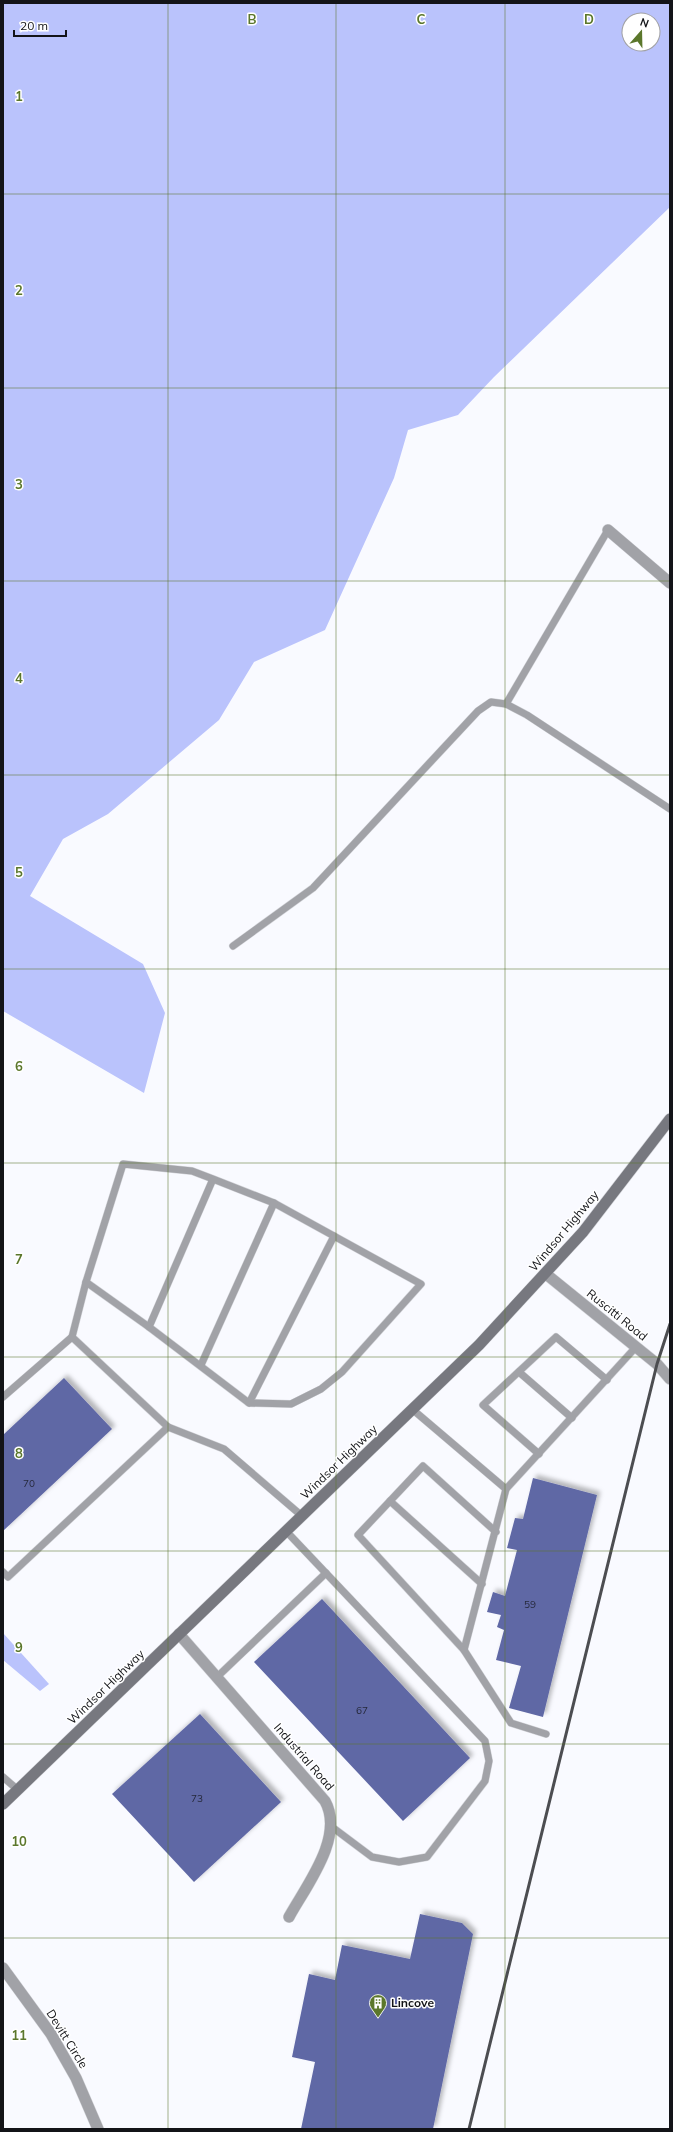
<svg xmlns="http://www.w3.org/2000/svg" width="673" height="2132" viewBox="0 0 673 2132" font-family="Mulish,sans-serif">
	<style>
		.green { fill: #bac3fc; fill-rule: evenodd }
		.building { fill: #5f67a5; filter: url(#shadow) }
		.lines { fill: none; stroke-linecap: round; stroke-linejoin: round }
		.service-casing { stroke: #d4d5da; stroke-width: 8 }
		.minor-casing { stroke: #d4d5da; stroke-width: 12 }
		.secondary-casing { stroke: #d4d5da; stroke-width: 12 }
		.service { stroke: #a1a2a7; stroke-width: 7 }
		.minor { stroke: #a1a2a7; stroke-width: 11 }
		.secondary { stroke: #77787f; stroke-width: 11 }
		.rail { stroke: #4c4d51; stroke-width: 3 }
		.grid { fill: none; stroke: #5b772b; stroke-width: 1; stroke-opacity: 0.55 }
		.labels { text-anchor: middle; stroke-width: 3; stroke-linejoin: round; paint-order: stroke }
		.number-label { font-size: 10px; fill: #26293b }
		.street-label { font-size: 12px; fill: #131418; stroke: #fff }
		.poi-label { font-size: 12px; font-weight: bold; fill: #131418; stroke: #fff; text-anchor: start }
		.grid-label { font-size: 13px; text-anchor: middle; font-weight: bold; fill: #5b772b; stroke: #fff; stroke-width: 3; stroke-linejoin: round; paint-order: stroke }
	</style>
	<defs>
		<filter id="shadow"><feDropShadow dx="3.5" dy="-3.5" stdDeviation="2" flood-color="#0004"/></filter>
	</defs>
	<rect width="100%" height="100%" fill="#f9faff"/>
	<!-- green -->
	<g class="green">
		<path d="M3,3h667v204l-176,170 -36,38 -50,15 -14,48 -69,152 -71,32 -35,58 -111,94 -45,25 -33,57 113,68 22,49 -21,80 -141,-82zM629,20h24v24h-24z"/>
		<polygon points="3,1633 49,1684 40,1691 3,1660"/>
	</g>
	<!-- building -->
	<g class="building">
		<polygon points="64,1378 112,1429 3,1531 3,1435"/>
		<polygon points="533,1478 597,1495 543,1717 509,1708 521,1666 496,1660 504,1630 497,1627 501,1615 487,1612 493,1592 505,1596 517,1550 507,1548 515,1518 523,1519"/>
		<polygon points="322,1599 470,1758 403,1821 254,1662"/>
		<polygon points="200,1714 281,1802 194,1882 112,1794"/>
		<polygon points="420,1914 462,1923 473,1934 433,2129 301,2129 315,2062 292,2057 309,1974 335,1980 342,1945 410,1959"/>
	</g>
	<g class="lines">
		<!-- service casing -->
		<g class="service-casing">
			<g id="service">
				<polyline points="506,704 608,530"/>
				<polyline points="233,946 313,888 478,711 491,702 506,704 527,715 670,809"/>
				<polyline points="213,1179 149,1327 249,1403 291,1404 321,1389 342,1372 421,1284 274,1203 213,1179 192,1171 123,1164 86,1282 72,1337 168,1427 224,1449 302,1516"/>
				<polyline points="86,1282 149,1327"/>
				<polyline points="201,1365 274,1203"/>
				<polyline points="519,1372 572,1418"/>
				<polyline points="3,1397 72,1337"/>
				<polyline points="249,1403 334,1236"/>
				<polyline points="412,1409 506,1489 636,1347"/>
				<polyline points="539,1454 483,1405 556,1337 607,1380"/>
				<polyline points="390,1501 482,1584"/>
				<polyline points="286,1531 485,1741 489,1761 485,1781 427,1857 399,1862 372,1857 332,1827"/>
				<polyline points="496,1532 423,1466 358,1535 464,1650 506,1489"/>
				<polyline points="3,1572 8,1577 168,1427"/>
				<polyline points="464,1650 511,1723 546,1734"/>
				<polyline points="217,1677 326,1573"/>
				<polyline points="3,1777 18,1790"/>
			</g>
		</g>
		<!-- minor casing -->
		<g class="minor-casing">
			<g id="minor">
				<polyline points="608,530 670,583"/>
				<polyline points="546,1274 657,1364 670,1379"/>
				<path d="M179,1634l146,167c20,36 -19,85 -36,116"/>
				<polyline points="3,1968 51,2034 76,2078 98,2129"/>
			</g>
		</g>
		<!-- secondary casing -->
		<g class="secondary-casing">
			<polyline id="secondary" points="3,1804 479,1345 583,1232 670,1119"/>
		</g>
		<!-- service -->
		<use href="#service" class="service"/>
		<!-- minor -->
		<use href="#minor" class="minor"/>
		<!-- secondary -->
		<use href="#secondary" class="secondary"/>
		<!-- rail -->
		<polyline class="rail" points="469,2129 657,1364 670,1324"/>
	</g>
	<!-- grid -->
	<path class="grid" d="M168,3v2126M336,3v2126M505,3v2126M3,194h667M3,388h667M3,581h667M3,775h667M3,969h667M3,1163h667M3,1357h667M3,1551h667M3,1744h667M3,1938h667"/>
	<!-- icons -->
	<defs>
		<g id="building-pin" transform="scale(0.9)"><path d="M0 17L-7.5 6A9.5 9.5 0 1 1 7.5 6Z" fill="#5b772b" stroke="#fff"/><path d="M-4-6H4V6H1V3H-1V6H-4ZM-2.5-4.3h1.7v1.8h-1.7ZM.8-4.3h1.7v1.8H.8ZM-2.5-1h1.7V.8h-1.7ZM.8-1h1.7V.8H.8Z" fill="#fff"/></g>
	</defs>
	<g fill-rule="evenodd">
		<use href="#building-pin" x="378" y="2003"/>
	</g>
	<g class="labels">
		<!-- number labels -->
		<g class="number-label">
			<text x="29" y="1487">70</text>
			<text x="530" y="1608">59</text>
			<text x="362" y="1714">67</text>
			<text x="197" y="1802">73</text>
		</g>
		<!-- street labels -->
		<g class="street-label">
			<text transform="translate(564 1231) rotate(-50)" y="4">Windsor Highway</text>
			<text transform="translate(617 1315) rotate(39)" y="4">Ruscitti Road</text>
			<text transform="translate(339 1462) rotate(-44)" y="4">Windsor Highway</text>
			<text transform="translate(106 1687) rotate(-44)" y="4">Windsor Highway</text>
			<text transform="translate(304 1757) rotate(49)" y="4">Industrial Road</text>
			<text transform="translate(67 2039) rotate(58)" y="4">Devitt Circle</text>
		</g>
		<!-- poi labels -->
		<g class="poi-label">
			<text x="391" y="2007">Lincove</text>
		</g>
	</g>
	<g class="grid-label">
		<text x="252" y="24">B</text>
		<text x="421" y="24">C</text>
		<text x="589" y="24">D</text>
		<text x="19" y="101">1</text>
		<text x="19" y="295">2</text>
		<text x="19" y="489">3</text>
		<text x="19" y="683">4</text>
		<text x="19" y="877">5</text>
		<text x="19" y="1071">6</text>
		<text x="19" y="1264">7</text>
		<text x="19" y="1458">8</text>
		<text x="19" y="1652">9</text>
		<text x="19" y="1846">10</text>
		<text x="19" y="2040">11</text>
	</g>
	<!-- border -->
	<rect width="673" height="2132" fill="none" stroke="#131418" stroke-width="8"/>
	<!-- north arrow -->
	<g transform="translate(641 32) rotate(20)"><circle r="19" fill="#ffffff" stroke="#a1a1a3"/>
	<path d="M0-3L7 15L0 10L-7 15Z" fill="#5b772b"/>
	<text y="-6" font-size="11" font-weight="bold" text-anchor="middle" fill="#131418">N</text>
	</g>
	<!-- scale -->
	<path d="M14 30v6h52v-6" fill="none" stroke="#131418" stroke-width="2"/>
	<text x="20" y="30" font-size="12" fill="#131418" stroke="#ffffff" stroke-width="3" paint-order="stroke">20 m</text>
</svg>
